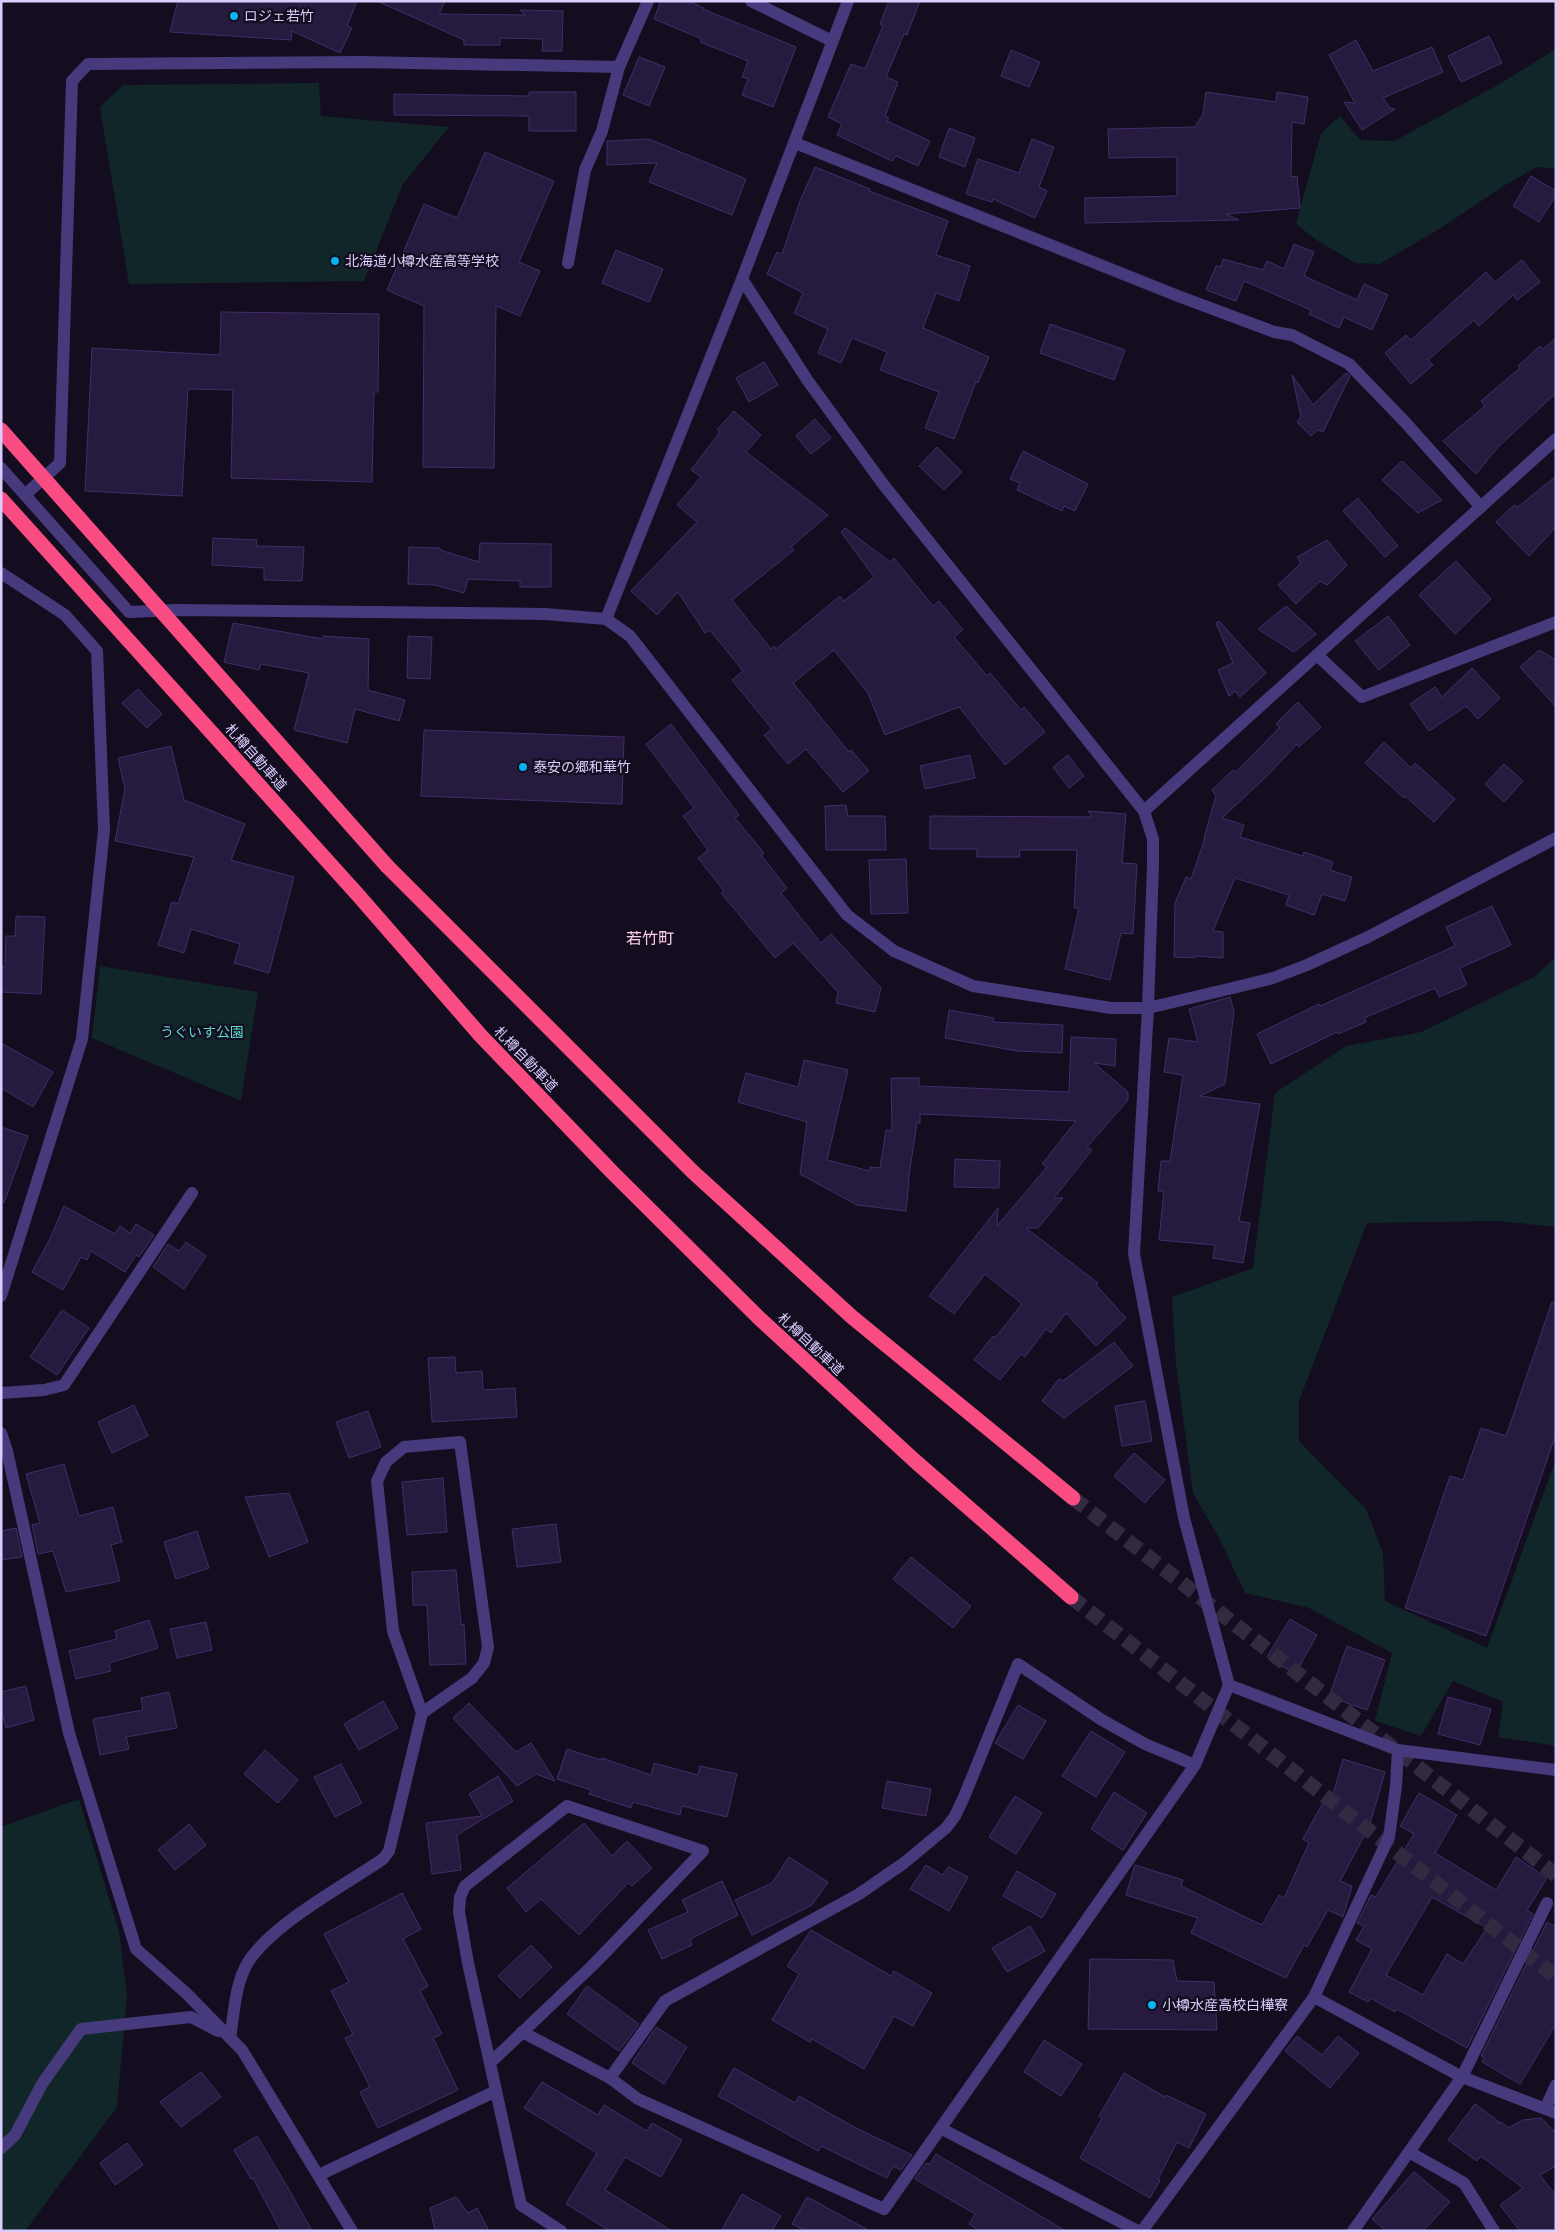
<svg xmlns="http://www.w3.org/2000/svg" width="1557" height="2232" viewBox="0 0 1557 2232" font-family="'Source Sans 3','Noto Sans JP',sans-serif">
	<style>
		.green { fill: #102629 }
		.building { fill: #271a3f; stroke: #432d6a; fill-rule: evenodd }
		.lines { fill: none; stroke-linecap: round; stroke-linejoin: round }
		.highway-tunnel { stroke: #312a40; stroke-width: 15; stroke-dasharray: 15 8; stroke-linecap: butt }
		.minor { stroke: #473a7c; stroke-width: 12 }
		.highway { stroke: #f94c83; stroke-width: 15 }
		.highway-bridge { stroke: #f94c83; stroke-width: 15 }
		.poi-dot { fill: #08b2ee; stroke: #130d1f; stroke-width: 2 }
		.labels { text-anchor: middle; stroke-width: 4.5; stroke-linejoin: round; paint-order: stroke }
		.poi-label { font-size: 14px; fill: #dacdfd; stroke: #130d1f; text-anchor: start }
		.street-label { font-size: 14px; fill: #dacdfd; stroke: #130d1f }
		.park-label { font-size: 14px; fill: #5cdacf; stroke: #130d1f }
		.quarter-label { font-size: 16px; fill: #fdcfe5; stroke: #130d1f }
	</style>
	<rect width="100%" height="100%" fill="#130d1f"/>
	<!-- green -->
	<g class="green">
		<polygon points="1556,49 1556,169 1537,167 1505,185 1444,226 1380,264 1355,263 1318,241 1296,224 1321,133 1340,116 1360,140 1394,141 1496,86"/>
		<polygon points="319,83 321,116 449,127 403,184 364,281 129,284 100,107 123,85"/>
		<polygon points="1556,957 1556,1227 1499,1221 1367,1223 1299,1401 1299,1441 1366,1509 1383,1553 1385,1601 1487,1648 1556,1459 1556,1746 1498,1737 1503,1702 1453,1681 1421,1736 1375,1721 1392,1653 1309,1608 1245,1593 1220,1540 1193,1493 1176,1364 1172,1297 1253,1268 1275,1093 1346,1046 1421,1032 1534,977"/>
		<polygon points="100,966 258,992 241,1101 92,1038"/>
		<polygon points="79,1799 119,1931 127,1996 117,2107 25,2231 1,2231 1,1827"/>
	</g>
	<!-- building -->
	<g class="building">
		<polygon points="178,1 357,1 347,26 352,28 340,53 292,31 291,40 170,32"/>
		<polygon points="377,1 445,1 439,14 525,15 520,10 563,11 562,51 542,51 543,39 500,38 500,45 464,45 464,40"/>
		<polygon points="661,1 688,1 704,8 703,9 796,47 773,107 742,95 748,79 742,77 748,61 700,42 702,39 654,19"/>
		<polygon points="889,1 920,1 907,35 904,34 886,77 898,82 885,116 889,118 887,121 930,141 918,166 896,156 892,161 837,135 842,124 828,117 851,64 865,69 883,26 880,24"/>
		<polygon points="1489,36 1502,63 1461,82 1448,56"/>
		<polygon points="1356,40 1373,71 1432,47 1443,72 1383,98 1390,108 1395,109 1362,130 1344,102 1355,103 1329,55"/>
		<polygon points="1011,50 1040,62 1029,87 1001,76"/>
		<polygon points="639,57 665,67 649,106 623,95"/>
		<polygon points="529,92 576,92 576,131 529,131 529,116 394,115 394,94 529,96"/>
		<polygon points="1206,92 1276,102 1277,92 1308,97 1304,124 1292,122 1291,177 1297,176 1300,208 1226,214 1239,220 1085,223 1085,198 1177,196 1177,157 1109,158 1108,129 1195,127 1203,114"/>
		<polygon points="949,128 975,138 965,167 939,157"/>
		<polygon points="649,139 746,179 732,215 649,182 657,163 607,165 607,141"/>
		<polygon points="1032,139 1054,147 1039,187 1047,191 1035,218 993,199 992,202 966,194 978,159 1019,173"/>
		<polygon points="485,152 554,181 519,262 540,271 520,316 496,306 494,468 423,467 424,306 387,290 424,204 457,218"/>
		<polygon points="815,167 870,189 869,191 948,221 936,255 970,266 959,301 936,293 923,328 989,357 978,383 976,382 954,439 925,428 939,392 880,370 887,352 852,338 841,363 818,353 828,329 794,313 803,293 767,274 777,252 782,254 800,201"/>
		<polygon points="1531,176 1556,191 1556,195 1539,222 1513,206"/>
		<polygon points="1294,244 1314,252 1304,276 1357,300 1364,284 1388,295 1372,330 1344,317 1339,328 1309,314 1311,310 1244,281 1236,301 1206,290 1216,266 1221,267 1223,259 1263,270 1267,261 1284,269"/>
		<polygon points="616,250 663,269 649,302 602,283"/>
		<polygon points="1522,260 1540,282 1517,300 1513,295 1479,326 1474,320 1428,360 1433,365 1411,384 1385,353 1406,335 1411,340 1486,272 1495,282"/>
		<polygon points="221,312 379,314 378,392 374,392 372,482 231,478 233,390 188,389 182,496 85,491 92,348 220,355"/>
		<polygon points="1050,324 1125,350 1114,380 1040,353"/>
		<polygon points="1556,338 1556,393 1498,447 1476,474 1443,441 1485,406 1481,401 1520,368 1518,366 1540,346 1543,349"/>
		<polygon points="764,362 778,385 749,402 736,378"/>
		<polygon points="1346,373 1350,376 1323,432 1318,430 1311,436 1297,422 1301,417 1292,375 1313,405"/>
		<polygon points="734,411 761,435 746,452 828,515 791,547 794,550 732,600 771,649 774,646 776,649 840,596 844,601 874,577 841,532 845,528 890,562 894,558 933,606 939,601 963,630 954,637 987,676 990,673 1021,710 1024,707 1045,732 1005,765 959,707 885,735 868,693 834,650 793,683 849,752 851,750 869,771 843,792 806,749 788,764 764,735 772,729 732,680 743,671 710,630 705,633 678,592 657,615 631,591 697,522 677,505 701,477 691,470 720,432 717,430"/>
		<polygon points="815,419 831,438 811,454 796,436"/>
		<polygon points="937,447 962,472 944,490 919,466"/>
		<polygon points="1023,451 1088,484 1075,511 1064,506 1062,511 1017,490 1020,483 1010,479"/>
		<polygon points="1402,461 1442,500 1418,513 1382,480"/>
		<polygon points="1556,476 1556,527 1529,556 1496,522 1514,505 1518,507"/>
		<polygon points="1358,498 1398,546 1385,557 1343,511"/>
		<polygon points="213,538 257,540 256,546 304,547 302,581 264,580 264,568 212,565"/>
		<polygon points="1327,540 1347,565 1327,585 1320,581 1296,604 1278,585 1301,563 1297,557"/>
		<polygon points="480,543 551,544 551,587 520,587 520,581 468,579 464,593 435,585 408,584 409,547 440,548 440,550 479,562"/>
		<polygon points="1456,561 1491,599 1455,634 1419,595"/>
		<polygon points="1286,606 1316,634 1294,652 1258,629"/>
		<polygon points="1388,616 1410,645 1379,670 1355,641"/>
		<polygon points="1219,621 1266,673 1240,697 1235,691 1229,696 1218,670 1233,663 1216,623"/>
		<polygon points="233,623 323,639 323,636 369,639 368,690 405,700 399,721 355,709 347,743 294,730 309,673 261,664 259,670 224,662"/>
		<polygon points="408,636 432,637 430,679 407,678"/>
		<polygon points="1539,650 1556,660 1556,707 1520,667"/>
		<polygon points="1472,668 1500,698 1478,719 1466,706 1429,731 1410,704 1435,687 1442,697"/>
		<polygon points="138,689 162,714 147,728 122,703"/>
		<polygon points="1298,702 1321,727 1299,747 1297,744 1268,775 1222,818 1244,825 1240,837 1303,856 1304,852 1333,862 1330,870 1352,877 1345,901 1322,894 1314,915 1286,905 1289,895 1235,878 1213,931 1223,932 1223,958 1195,956 1195,958 1174,957 1175,903 1186,877 1191,879 1205,838 1204,838 1216,796 1212,790 1233,770 1236,772 1280,727 1276,724"/>
		<polygon points="671,724 739,815 735,818 764,853 761,855 787,888 781,893 821,943 831,934 881,988 875,1012 836,1003 838,992 793,943 775,958 721,893 724,891 698,858 708,850 683,816 694,808 646,744"/>
		<polygon points="424,730 624,737 622,804 421,796"/>
		<polygon points="1384,742 1411,768 1415,763 1455,799 1434,822 1405,796 1404,798 1365,763"/>
		<polygon points="171,746 184,800 245,824 231,860 294,877 269,973 234,963 240,944 191,929 184,953 158,945 172,902 178,904 194,857 115,841 125,789 118,758"/>
		<polygon points="970,755 975,778 925,789 920,766"/>
		<polygon points="1068,755 1084,776 1069,788 1053,767"/>
		<polygon points="1504,764 1523,781 1504,802 1485,784"/>
		<polygon points="846,805 848,816 885,816 886,850 826,850 825,806"/>
		<polygon points="1088,811 1126,814 1122,863 1137,864 1133,934 1121,933 1110,980 1065,969 1079,908 1074,908 1077,850 1019,850 1020,857 977,857 977,849 930,849 930,816 1092,817"/>
		<polygon points="906,859 908,913 871,914 869,860"/>
		<polygon points="1492,906 1511,945 1460,968 1467,985 1439,997 1435,988 1364,1018 1366,1022 1338,1034 1337,1032 1271,1064 1257,1034 1319,1004 1320,1006 1455,946 1446,927"/>
		<polygon points="16,916 45,917 41,994 1,992 1,967 5,967 6,936 15,936"/>
		<polygon points="1230,997 1234,1012 1225,1084 1200,1096 1260,1104 1239,1221 1250,1223 1243,1263 1213,1258 1215,1245 1159,1240 1164,1191 1158,1191 1161,1161 1170,1161 1183,1075 1164,1072 1169,1038 1198,1042 1189,1009"/>
		<polygon points="949,1010 994,1018 993,1022 1063,1025 1062,1053 1017,1051 945,1038"/>
		<polygon points="1071,1037 1116,1039 1115,1066 1094,1063 1128,1092 1128,1100 1087,1147 1092,1150 1054,1198 1063,1198 1038,1228 1026,1228 1098,1283 1096,1285 1126,1318 1096,1346 1066,1313 1051,1333 1046,1329 1025,1357 1021,1354 1000,1380 974,1360 993,1336 995,1338 1022,1304 985,1274 954,1314 929,1296 998,1208 997,1226 1047,1167 1042,1164 1076,1121 920,1114 920,1123 917,1123 908,1182 909,1182 906,1211 857,1205 800,1174 807,1122 738,1102 746,1073 798,1087 804,1060 848,1070 827,1160 870,1171 870,1167 880,1168 886,1130 892,1131 891,1078 919,1078 919,1086 1069,1092"/>
		<polygon points="1,1043 53,1072 33,1107 1,1088"/>
		<polygon points="1,1127 28,1136 4,1203 1,1202"/>
		<polygon points="955,1159 1000,1161 999,1188 954,1187"/>
		<polygon points="64,1206 115,1234 120,1226 130,1233 136,1224 154,1235 139,1257 136,1255 125,1272 91,1251 87,1260 81,1257 63,1290 32,1272 50,1239"/>
		<polygon points="186,1242 206,1256 184,1289 153,1267 168,1244 179,1251"/>
		<polygon points="1552,1302 1556,1303 1556,1434 1486,1636 1405,1608 1450,1476 1463,1480 1481,1428 1506,1436"/>
		<polygon points="62,1310 89,1328 57,1375 30,1357"/>
		<polygon points="1114,1342 1133,1366 1064,1418 1042,1401 1059,1379 1063,1381"/>
		<polygon points="455,1357 456,1373 482,1371 483,1390 515,1388 517,1417 432,1422 428,1358"/>
		<polygon points="1145,1401 1152,1441 1122,1446 1115,1406"/>
		<polygon points="134,1405 148,1436 112,1453 98,1422"/>
		<polygon points="368,1411 381,1447 349,1458 336,1422"/>
		<polygon points="1134,1453 1165,1480 1145,1503 1114,1476"/>
		<polygon points="64,1464 79,1516 113,1507 122,1542 111,1545 120,1581 66,1592 53,1551 38,1554 32,1525 40,1523 26,1474"/>
		<polygon points="443,1478 447,1532 407,1535 402,1482"/>
		<polygon points="289,1493 308,1542 269,1557 245,1497"/>
		<polygon points="556,1524 561,1562 517,1567 512,1529"/>
		<polygon points="16,1528 22,1557 1,1560 1,1531"/>
		<polygon points="197,1531 209,1568 176,1579 164,1542"/>
		<polygon points="911,1557 971,1606 953,1628 893,1579"/>
		<polygon points="456,1570 461,1625 464,1624 466,1664 430,1665 427,1605 413,1605 412,1572"/>
		<polygon points="1290,1619 1317,1635 1295,1674 1267,1657"/>
		<polygon points="149,1620 158,1648 109,1663 111,1671 76,1679 69,1651 117,1639 115,1631"/>
		<polygon points="206,1622 212,1650 177,1658 170,1629"/>
		<polygon points="1347,1646 1385,1660 1367,1710 1329,1697"/>
		<polygon points="26,1686 34,1720 6,1728 1,1709 1,1692"/>
		<polygon points="169,1692 177,1728 126,1737 129,1749 100,1755 93,1719 143,1710 141,1698"/>
		<polygon points="1448,1697 1491,1709 1480,1745 1438,1734"/>
		<polygon points="383,1701 398,1728 359,1750 344,1724"/>
		<polygon points="469,1703 516,1752 531,1743 555,1781 536,1774 517,1786 453,1718"/>
		<polygon points="1018,1705 1046,1721 1023,1759 995,1743"/>
		<polygon points="1091,1731 1125,1752 1096,1797 1062,1776"/>
		<polygon points="567,1749 601,1760 602,1758 651,1775 654,1763 698,1775 700,1766 737,1774 727,1817 682,1806 680,1815 633,1802 631,1808 589,1794 591,1790 557,1779"/>
		<polygon points="265,1750 298,1780 278,1803 244,1774"/>
		<polygon points="1343,1759 1385,1772 1369,1827 1340,1881 1352,1886 1343,1917 1328,1910 1307,1947 1304,1945 1286,1978 1191,1933 1198,1918 1126,1895 1135,1865 1183,1880 1181,1886 1262,1925 1279,1895 1284,1898 1309,1843 1303,1839 1325,1799 1331,1802"/>
		<polygon points="341,1764 362,1803 335,1817 314,1777"/>
		<polygon points="498,1776 513,1801 457,1835 461,1870 432,1874 426,1823 482,1816 469,1794"/>
		<polygon points="887,1781 931,1789 926,1816 882,1808"/>
		<polygon points="1114,1792 1147,1813 1123,1850 1091,1829"/>
		<path d="M1419,1793l38,22 -22,38 61,37 20,-33 31,21 -20,32 6,4 -66,134 -70,-39 -2,3 -25,-14 -2,4 -19,-10 23,-43 -16,-9 8,-14 -7,-3 14,-28 5,2 38,-63 -14,-8zM1432,1897l55,31 -24,36 -16,-10 -24,41 -37,-20z"/>
		<polygon points="1015,1796 1042,1813 1016,1854 989,1837"/>
		<polygon points="584,1823 612,1856 627,1841 652,1868 632,1886 628,1883 579,1935 541,1899 526,1912 507,1888"/>
		<polygon points="189,1824 206,1845 175,1870 158,1850"/>
		<polygon points="789,1857 828,1882 812,1905 752,1935 735,1900 772,1883"/>
		<polygon points="926,1865 942,1875 949,1867 968,1877 949,1911 910,1889"/>
		<polygon points="1017,1871 1056,1894 1042,1918 1003,1896"/>
		<polygon points="722,1881 738,1915 690,1939 692,1945 662,1959 648,1930 688,1912 682,1900"/>
		<polygon points="402,1893 421,1929 403,1939 428,1986 420,1991 442,2034 433,2038 458,2090 378,2128 360,2092 370,2087 345,2038 353,2034 331,1991 349,1982 324,1934"/>
		<polygon points="1547,1922 1556,1927 1556,2024 1520,2084 1482,2062 1484,2058 1481,2056"/>
		<polygon points="1030,1926 1045,1951 1007,1972 992,1948"/>
		<polygon points="811,1930 891,1976 894,1971 932,1993 913,2026 894,2016 864,2069 812,2039 810,2042 772,2020 799,1974 787,1966"/>
		<polygon points="531,1945 552,1967 520,1998 498,1976"/>
		<polygon points="1090,1959 1173,1960 1177,1981 1214,1982 1217,2030 1088,2029"/>
		<polygon points="587,1986 639,2024 619,2051 567,2014"/>
		<polygon points="656,2027 687,2047 664,2084 632,2063"/>
		<polygon points="1297,2036 1322,2055 1338,2036 1359,2053 1330,2088 1285,2051"/>
		<polygon points="1044,2040 1082,2064 1061,2096 1024,2072"/>
		<polygon points="734,2068 795,2103 799,2096 854,2127 912,2155 901,2170 893,2166 887,2178 821,2146 818,2151 718,2096"/>
		<polygon points="201,2072 221,2097 181,2127 160,2102"/>
		<polygon points="1124,2073 1165,2097 1166,2095 1206,2114 1189,2148 1177,2142 1158,2179 1160,2180 1150,2198 1080,2158 1102,2118 1099,2116"/>
		<polygon points="542,2082 598,2115 604,2105 647,2131 652,2123 682,2140 661,2177 625,2157 605,2190 672,2231 610,2231 566,2204 597,2153 524,2108"/>
		<polygon points="1475,2104 1498,2121 1497,2123 1501,2122 1509,2128 1523,2120 1541,2118 1556,2133 1556,2166 1540,2175 1556,2196 1556,2231 1520,2231 1500,2205 1523,2188 1481,2156 1477,2161 1448,2140"/>
		<polygon points="257,2136 291,2193 312,2231 281,2231 253,2178 251,2179 234,2150"/>
		<polygon points="127,2143 143,2165 115,2185 100,2163"/>
		<polygon points="936,2154 995,2189 1066,2231 980,2231 969,2224 975,2214 915,2179 926,2163 930,2164"/>
		<polygon points="1414,2172 1450,2202 1423,2231 1386,2231 1372,2219"/>
		<polygon points="742,2194 781,2216 772,2231 721,2231"/>
		<polygon points="456,2197 468,2213 477,2208 489,2231 435,2231 430,2208"/>
		<polygon points="807,2197 870,2231 806,2231 792,2224"/>
	</g>
	<g class="lines">
		<!-- highway-tunnel -->
		<g class="highway-tunnel">
			<polyline points="1073,1498 1556,1875"/>
			<polyline points="1071,1597 1556,1977"/>
		</g>
		<!-- minor -->
		<g class="minor">
			<polyline points="751,1 832,41"/>
			<polyline points="795,143 1178,296 1274,332 1292,335 1349,364 1405,422 1481,507"/>
			<polyline points="568,263 585,170 602,131 619,67 648,1"/>
			<polyline points="1,468 129,612 176,610 545,614 606,619 630,636 847,915 894,951 973,986 1111,1008 1148,1008 1241,986 1273,978 1307,965 1368,937 1556,838"/>
			<polyline points="25,495 60,463 72,81 88,64 362,62 619,67"/>
			<polyline points="1,573 65,615 97,651 104,830 82,1039 1,1296"/>
			<polyline points="606,619 742,279 848,1"/>
			<polyline points="1317,655 1362,697 1556,622"/>
			<polyline points="1144,811 1556,439"/>
			<polyline points="1,1393 44,1390 64,1385 192,1193"/>
			<polyline points="1,1433 7,1451 69,1733 136,1949 186,1993 242,2050 352,2231"/>
			<polyline points="1229,1685 1398,1750 1556,1770"/>
			<polyline points="1314,1997 1462,2077 1556,2113"/>
			<polyline points="522,2032 610,2078 638,2099 884,2209 1195,1765 1229,1685 1184,1518 1134,1254 1148,1008 1153,865 1153,839 1144,811 883,484 808,381 742,279"/>
			<path d="M230,2038c4,-24 5,-53 17,-74 23,-39 98,-79 136,-105l6,-8 33,-138 -29,-82 -16,-150 9,-19 18,-15 56,-5 28,205 -4,16 -12,15 -50,35"/>
			<polyline points="490,2063 593,1965 703,1851 567,1806 465,1886 460,1897 459,1912 468,1963 521,2205 561,2231"/>
			<polyline points="610,2078 665,2001 859,1894 904,1863 946,1828 955,1816 964,1797 1018,1664 1102,1720 1145,1744 1195,1765"/>
			<polyline points="1546,2107 1556,2085"/>
			<polyline points="942,2129 1138,2231"/>
			<polyline points="1,2148 15,2135 42,2084 81,2029 191,2017 218,2031"/>
			<polyline points="1409,2152 1464,2183 1494,2231"/>
			<polyline points="319,2175 496,2091"/>
			<polyline points="1142,2231 1314,1997 1389,1837 1396,1786 1398,1750"/>
			<polyline points="1353,2231 1462,2077 1547,1903"/>
		</g>
		<!-- highway -->
		<g class="highway">
			<polyline points="1,499 358,895 481,1036 612,1172 759,1318 915,1461 1071,1597"/>
			<polyline points="387,866 693,1172 852,1317 1073,1498"/>
		</g>
		<!-- highway-bridge -->
		<polyline class="highway-bridge" points="1,430 387,866"/>
	</g>
	<!-- markers -->
	<g class="poi-dot">
		<circle cx="234" cy="16" r="5"/>
		<circle cx="335" cy="261" r="5"/>
		<circle cx="523" cy="767" r="5"/>
		<circle cx="1152" cy="2005" r="5"/>
	</g>
	<g class="labels">
		<!-- poi labels -->
		<g class="poi-label">
			<text x="244" y="21">ロジェ若竹</text>
			<text x="345" y="266">北海道小樽水産高等学校</text>
			<text x="533" y="772">泰安の郷和華竹</text>
			<text x="1162" y="2010">小樽水産高校白樺寮</text>
		</g>
		<!-- street labels -->
		<g class="street-label">
			<text transform="translate(256 757) rotate(48)" y="5">札樽自動車道</text>
			<text transform="translate(526 1059) rotate(46)" y="5">札樽自動車道</text>
			<text transform="translate(811 1344) rotate(43)" y="5">札樽自動車道</text>
		</g>
		<!-- park labels -->
		<g class="park-label">
			<text x="202" y="1037">うぐいす公園</text>
		</g>
		<!-- quarter labels -->
		<g class="quarter-label">
			<text x="650" y="944">若竹町</text>
		</g>
	</g>
	<!-- border -->
	<rect width="1557" height="2232" fill="none" stroke="#dacdfd" stroke-width="5"/>
</svg>
